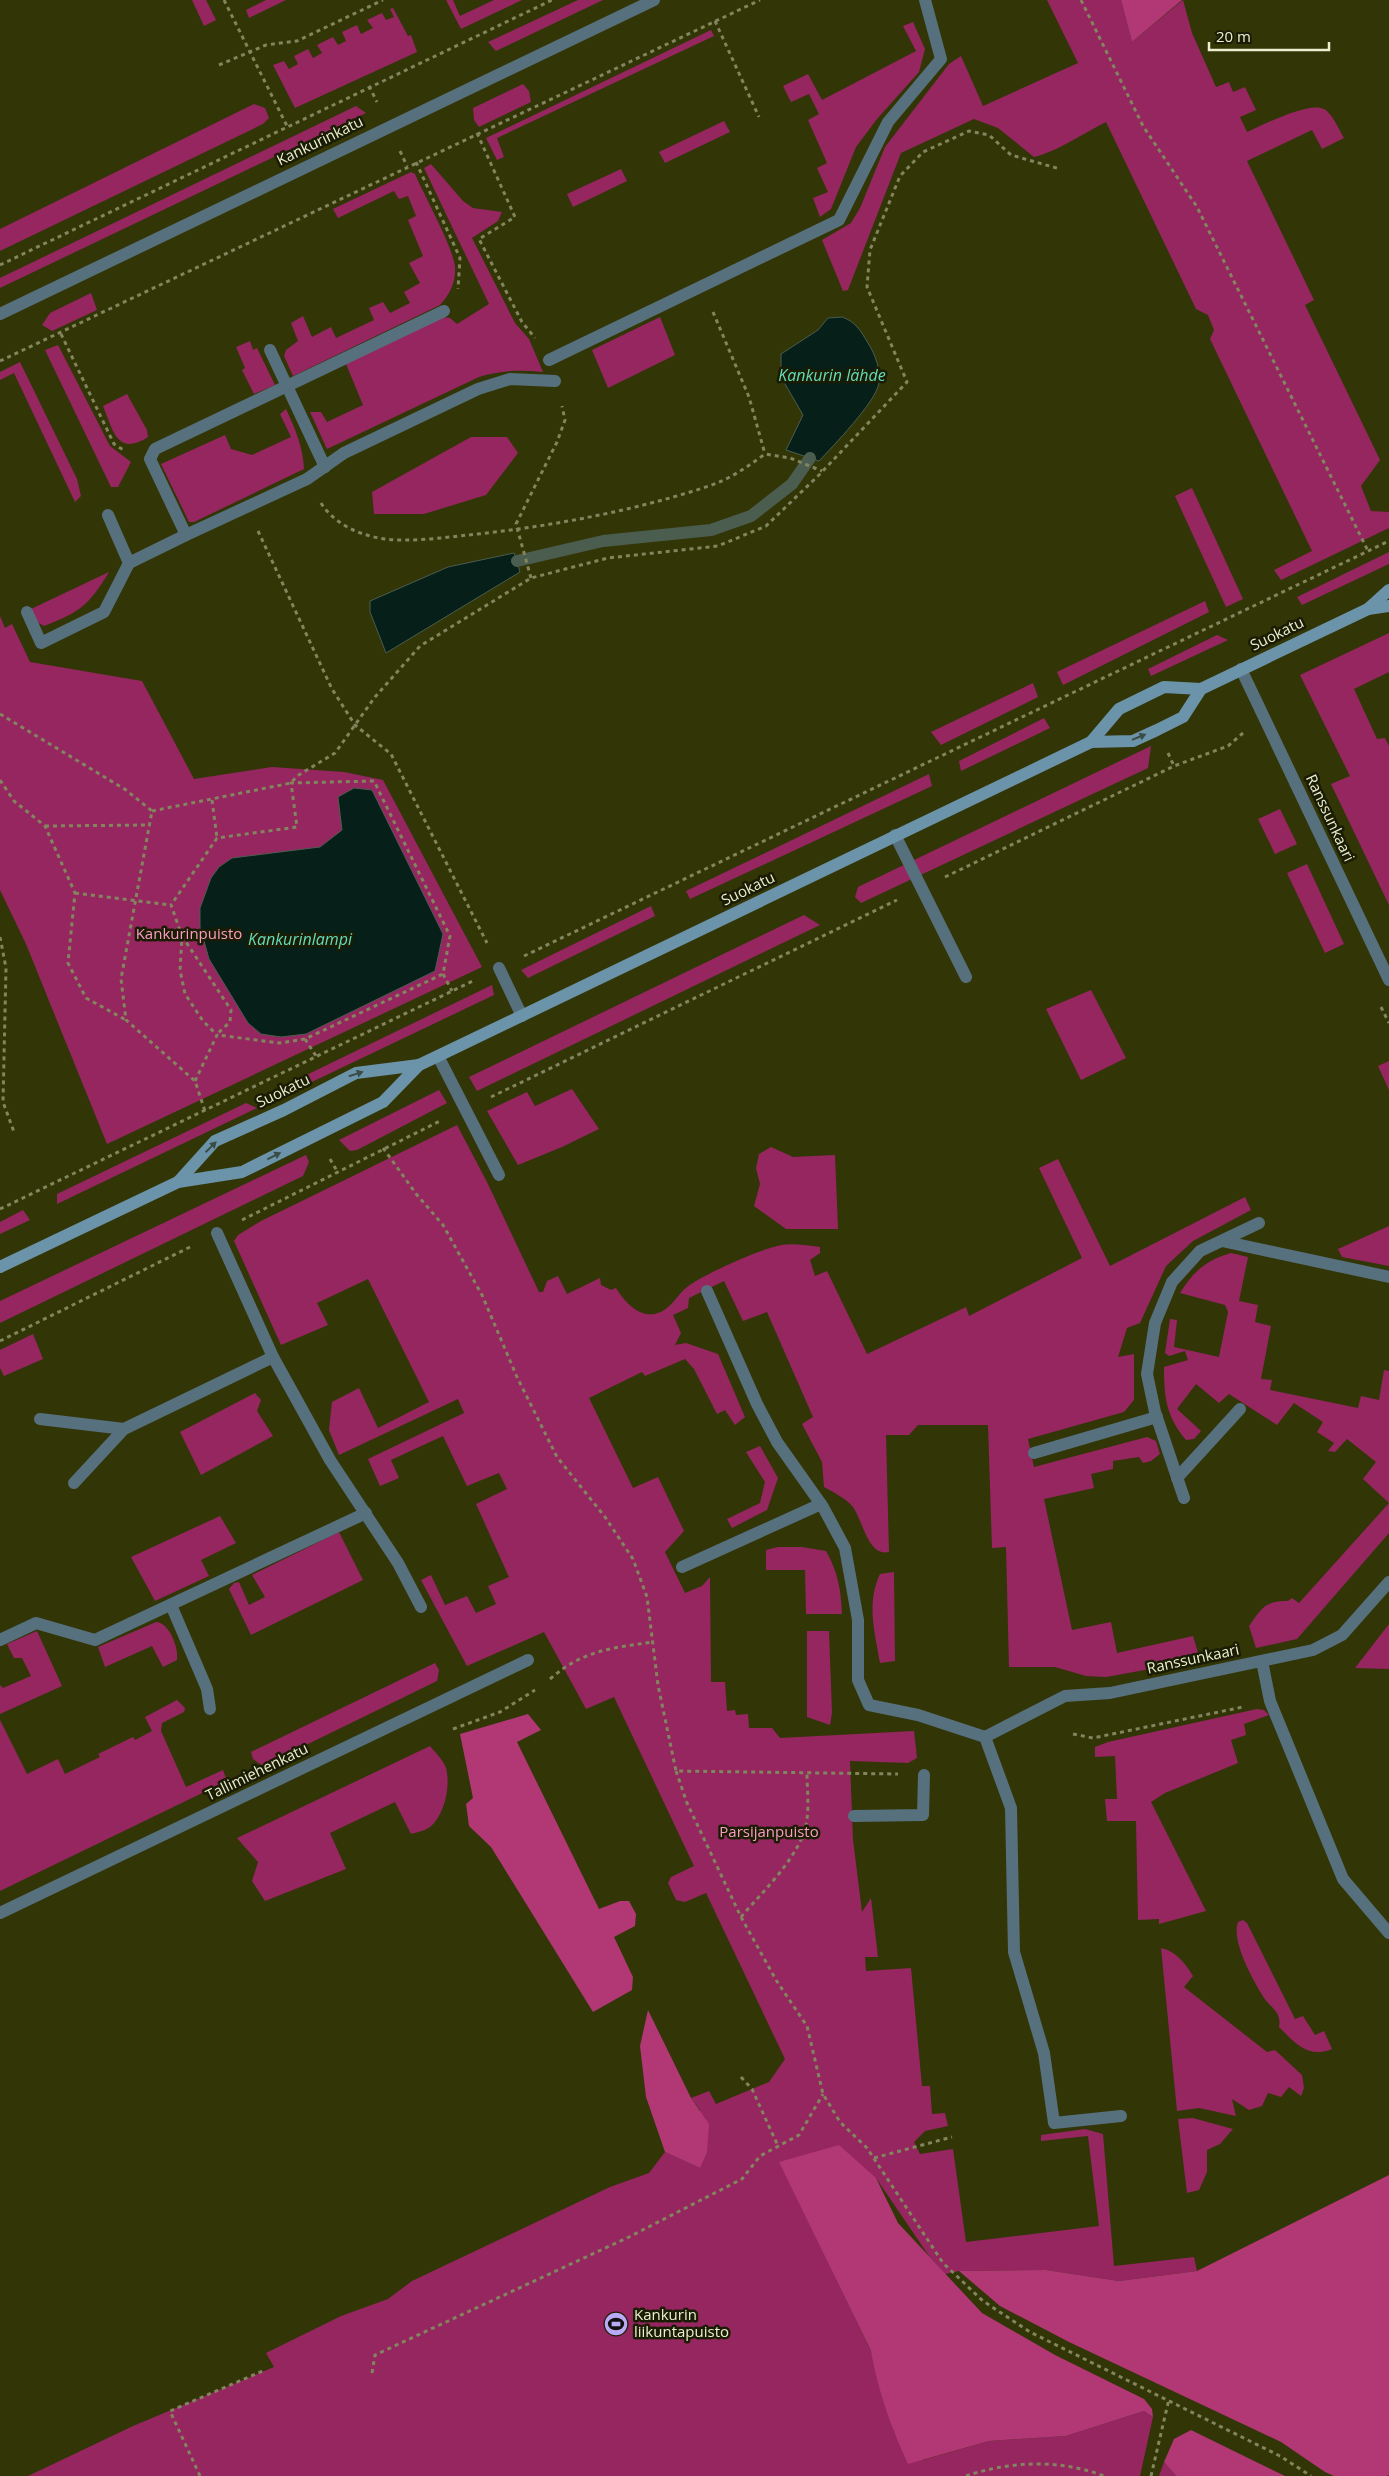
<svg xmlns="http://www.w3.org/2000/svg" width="1389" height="2476" viewBox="0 0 1389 2476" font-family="'Open Sans',sans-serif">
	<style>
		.green { fill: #962660 }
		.forest { fill: #b13875 }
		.water { fill: #061f18; stroke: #4b5d4f }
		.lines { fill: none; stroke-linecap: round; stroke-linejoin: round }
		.stream { stroke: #4b5d4f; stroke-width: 12 }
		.path { stroke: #82855d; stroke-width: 3; stroke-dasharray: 4 4; stroke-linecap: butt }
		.lane { stroke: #57707e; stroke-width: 12 }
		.street { stroke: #57707e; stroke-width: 12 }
		.secondary { stroke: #6b93a9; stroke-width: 12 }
		.oneway { fill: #3a4c46 }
		.labels { text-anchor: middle; stroke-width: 5; stroke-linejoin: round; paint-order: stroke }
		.street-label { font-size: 15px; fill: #ebefd0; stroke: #1a1c04 }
		.park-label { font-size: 15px; fill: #fa9ec4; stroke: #1a1c04 }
		.poi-label { font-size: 15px; fill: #ebefd0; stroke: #1a1c04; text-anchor: start }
		.water-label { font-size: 16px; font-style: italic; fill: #63dbbc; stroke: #1a1c04 }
	</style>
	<rect width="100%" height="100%" fill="#323506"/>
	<!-- green -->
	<g class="green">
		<polygon points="192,0 206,0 216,20 204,26"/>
		<polygon points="266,0 286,0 249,18 246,10"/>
		<polygon points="446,0 453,0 460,16 494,0 522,0 461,29"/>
		<polygon points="578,0 603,0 496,51 488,42"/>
		<path d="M1047,0h74l11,42 51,-42 9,33 24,54 13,-5 4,10 12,-5 11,23 -16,7 7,15c16,-7 62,-31 77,-23 9,5 15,21 20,29l-22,11 -10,-19 -65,31 67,139 -9,5 75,155 -19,26 10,25 18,1v16l-108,52 -7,-10 38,-19 -102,-212 4,-9 -6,-15 -12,-6 -90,-187c-22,11 -50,30 -72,35l-36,-29 -24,-9 -73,34 -53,137 -5,1 -21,-51 29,-17 9,-15 25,-61 64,-83 12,-8 22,50 95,-43z"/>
		<polygon points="393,8 408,36 411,35 417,52 295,108 273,65 284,61 289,69 298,64 294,56 308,49 313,58 322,53 317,45 333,37 338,45 346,41 342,32 357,25 361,34 373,28 367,20 382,13 386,20 394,17 390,9"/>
		<polygon points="913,22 925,49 919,72 877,119 856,147 831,209 820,217 813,198 828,192 817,168 827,163 808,120 819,114 809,94 791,102 783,86 808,74 822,100 916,51 903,26"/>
		<polygon points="711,30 714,36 497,138 504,157 497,160 486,138"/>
		<polygon points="523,84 529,91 531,102 479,127 474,120 473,108"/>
		<polygon points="254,104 265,108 269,118 263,124 0,251 0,229"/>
		<polygon points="356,106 366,113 0,288 0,278"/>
		<polygon points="724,121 730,132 665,163 659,152"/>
		<path d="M431,164l32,37 10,7 29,4 -4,9 -26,17 43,85 14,16 14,33c-22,-2 -43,-2 -64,5l-152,72 -17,-37h11l6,10 36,-17 -17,-41 97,-47 7,1 7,6 32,-20 -65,-136z"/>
		<polygon points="621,169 627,181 573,207 567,194"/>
		<path d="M411,172l4,2c9,21 38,73 40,93 1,15 -5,27 -15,38l-147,71 -9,-20 2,-6 12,-9 -7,-18 12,-7 9,21 19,-10 5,11 38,-18 -5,-12 14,-6 7,11 20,-10 -6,-11 16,-9 -11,-20 14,-7 -15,-36 8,-4 -8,-20 -9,3 -5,-8 -56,27 -5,-9z"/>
		<polygon points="91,293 97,310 52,331 42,325 50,313"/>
		<polygon points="660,317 675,355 608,388 592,350"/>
		<polygon points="250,341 253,350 257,348 275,385 254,394 242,370 245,368 236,347"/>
		<polygon points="58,345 110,446 131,462 118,487 111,487 45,350"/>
		<polygon points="20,362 77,479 81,496 75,502 14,373 0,380 0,372"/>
		<path d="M127,394l20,36 1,7c-31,20 -35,-7 -45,-31z"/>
		<path d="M286,409c9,19 17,38 18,60l-110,53h-5l-28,-58 64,-29 6,14 21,6 39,-18 -11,-23z"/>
		<polygon points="471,437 507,437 518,453 486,495 424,514 374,514 372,492"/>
		<polygon points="1192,488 1243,599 1226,607 1175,496"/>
		<polygon points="1389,552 1389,564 1302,605 1297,597"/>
		<path d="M109,572c-20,33 -29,40 -65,54l-7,-4 -6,-13z"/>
		<polygon points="1205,601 1209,612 1063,685 1057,672"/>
		<polygon points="0,616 5,628 12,624 30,662 142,681 194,779 272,767 344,772 383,780 482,967 107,1144 26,944 0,890"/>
		<polygon points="1389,633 1389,672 1354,689 1377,739 1385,738 1389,746 1389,905 1331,784 1350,776 1300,675"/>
		<polygon points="1217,635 1228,640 1151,676 1148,669"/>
		<polygon points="1033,683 1038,697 941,745 931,732"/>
		<polygon points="1044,718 1050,728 961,771 959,761"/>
		<polygon points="1151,746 1148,768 861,903 855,897 858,887"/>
		<polygon points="929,774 932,786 690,899 686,891"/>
		<polygon points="1280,809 1297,844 1275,854 1258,819"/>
		<polygon points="1307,864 1344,944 1325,953 1287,873"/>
		<polygon points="651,906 655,916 528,978 521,970"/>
		<polygon points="804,915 820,925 477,1091 469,1077"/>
		<polygon points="492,985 494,995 293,1091 296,1080"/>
		<polygon points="1091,990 1126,1058 1081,1080 1046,1009"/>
		<polygon points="1389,1061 1389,1090 1378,1066"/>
		<polygon points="572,1089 599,1129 562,1147 518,1165 487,1111 527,1092 535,1106"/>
		<polygon points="439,1090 447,1103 357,1150 350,1151 339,1140"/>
		<polygon points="246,1103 257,1108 57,1204 57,1194"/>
		<path d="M457,1125l30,57 52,110h4l4,-11 11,-5 9,18 33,-16 1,7 10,5 5,-2c8,13 22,29 39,26 17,-4 22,-21 35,-29 15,-11 66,-34 84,-38 14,-5 31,-2 46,0v6l-10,7 5,16 12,-5 40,83 99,-47 3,9 113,-58 -43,-90 19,-9 52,107 135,-69 6,13 -58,31 -27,25 -26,57 -13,5 -9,29 16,-3v46l-10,12 -96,27 6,28 113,-30 9,4 4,13 -9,7 -8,2 -4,-6 -26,4v8l-22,5 3,14 -50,11 28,131 39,-8 6,31 76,-17 6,20 -4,5 -89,16 -20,-1 -31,-9h-46l-3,-120 -14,1 -4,-123h-70l-9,10h-23l3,117c-21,5 -26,-31 -36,-45 -6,-8 -20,-15 -29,-20l-2,-25 -20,-38 11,-7 -46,-105 -24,9 -19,-40 -35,17 -1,10 -15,7 8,18 -6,12 11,-2 32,11 27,63 -10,8 -10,-15 -8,4 -23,-45 -9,-10 -40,17 -3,-4 -53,26 44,90 25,-11 26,54 -19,21 20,41 17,-7 8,-9 1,105h14l2,29 8,-1 1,5 12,-1 1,14h23l8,10 134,-7 3,27 -9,5 -58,-2 3,79 9,72 9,-14 7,59h-13l1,14 45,-3 11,118h8l2,28 13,-1 3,13 -23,5 -11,11 6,12 33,-5 13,93 133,-16 -11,-90 -47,5v-6l44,-6 18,5 11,132 80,-9 3,14 -78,10 -73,-11 -87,1 -14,3 -16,-18 -53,-78 -96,-16 143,298 66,-19 77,-5 78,-25 9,6 -13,59h-1112l105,-50 141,-59 -8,-14 75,-37 47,-17 24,-18 198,-94 39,-14 16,-21 35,16v-58l-9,-12 18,-7 7,13 53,-22 16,-23 -79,-166 -21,9 -9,-2 -8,-17 3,-6 23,-11 -80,-169 -28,12 -42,-77 -77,34 -46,-86 10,-5 14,30 22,-9 9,17 20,-9 -8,-18 21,-9 -33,-73 31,-15 -8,-16 -32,13 -24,-50 -52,24 8,18 -19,8 -12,-27 96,-46 -6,-14 -119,56 -10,-25 3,-28 27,-14 19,40 51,-26 -61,-123 -51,24 11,22 -47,20 -47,-104 4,-6 23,-14z"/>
		<polygon points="771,1147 793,1157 835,1155 838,1229 786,1229 754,1206 760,1184 756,1168 759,1154"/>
		<polygon points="306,1155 309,1162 303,1176 0,1323 0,1301"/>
		<polygon points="23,1210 30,1220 0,1234 0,1222"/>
		<polygon points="1389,1226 1389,1266 1342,1257 1338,1249"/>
		<path d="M1231,1253l17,4 -9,44 19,4 -3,17 16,4 -10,53 11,1 -2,10 88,18 3,-12 18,4 5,-30 5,1v162l-92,106 -41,9 -7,-22c12,-17 16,-26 39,-25l4,-3 7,5 90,-100 -26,-24 13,-17 -29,-23 -12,13 -7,-1 6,-8 -17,-11 6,-10 -29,-19 -17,22 -48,-31 -10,9 -23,-19 -19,25 24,22 -7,8 -8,1c-20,-24 -22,-43 -22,-73l24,-7 -3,-9 -16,5 -4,-3 5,-34 7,1 -3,27 45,10 9,-45 -3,-7 -45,-12c13,-21 26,-33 51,-40z"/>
		<polygon points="33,1334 43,1359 4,1376 0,1368 0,1350"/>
		<polygon points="255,1393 261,1400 257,1411 273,1436 201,1475 180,1432"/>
		<polygon points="760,1446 778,1478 767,1510 732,1528 727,1519 760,1503 765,1482 746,1452"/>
		<polygon points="220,1516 236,1543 201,1560 209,1576 155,1601 131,1557"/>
		<polygon points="339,1532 363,1580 251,1635 229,1589 234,1583 239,1582 249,1605 265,1597 252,1575"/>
		<path d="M778,1547h24l24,4c12,21 15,39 16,63h-36l-1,-44h-39v-20z"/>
		<path d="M894,1572l1,89 -15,2c-5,-31 -14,-59 0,-89z"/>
		<path d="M156,1622c13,0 23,26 21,38l-14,7 -11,-21 -47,21 -7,-20z"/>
		<polygon points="1389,1624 1389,1669 1355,1668"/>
		<polygon points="37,1631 62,1686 0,1714 0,1685 3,1688 31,1676 22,1658 14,1658 7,1644"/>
		<polygon points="807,1631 829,1631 832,1713 830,1725 807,1717"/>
		<polygon points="435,1663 439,1670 437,1681 263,1766 253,1759 251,1752"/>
		<polygon points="177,1700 185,1708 184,1712 162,1723 161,1731 186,1787 223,1770 227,1781 0,1891 0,1720 27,1774 58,1759 65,1774 100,1757 98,1754 133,1737 135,1740 152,1731 145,1717"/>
		<polygon points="1257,1709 1264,1710 1269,1715 1244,1724 1246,1735 1231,1740 1238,1763 1165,1793 1151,1802 1206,1911 1159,1924 1159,1919 1138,1920 1136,1821 1107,1821 1105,1799 1117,1799 1115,1756 1095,1757 1095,1747 1108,1742"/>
		<path d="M430,1746c5,6 14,15 16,22 5,18 -2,48 -16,59 -5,4 -13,5 -19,7l-16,-32 -65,31 16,36 -81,32 -13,-20 6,-19 -21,-24z"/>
		<path d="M1243,1920l4,3 48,96 8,-3 12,19 9,-4 8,18c-24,10 -37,-6 -53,-22 3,-15 -8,-19 -15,-29 -11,-18 -33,-56 -26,-76z"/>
		<path d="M1161,1948c15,3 25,16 32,28l-9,11 83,65 8,-2 27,25 2,13 -3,8 -12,-9 -8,10 -13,-4 -6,13 -13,4 -17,-11 4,17 -37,-8 -22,3z"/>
		<polygon points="1193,2118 1233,2129 1220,2144 1207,2150 1207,2172 1199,2190 1187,2193 1178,2119"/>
		<polygon points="1164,2462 1176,2476 1159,2476"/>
	</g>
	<!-- forest -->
	<g class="forest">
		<polygon points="1121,0 1182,0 1132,42"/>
		<polygon points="528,1714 541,1730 517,1742 599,1909 620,1901 629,1901 636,1914 635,1926 614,1937 633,1977 632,1990 593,2012 491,1847 469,1826 466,1804 473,1798 460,1734"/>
		<polygon points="648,2010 691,2098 709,2124 707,2152 700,2168 665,2152 646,2097 640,2046"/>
		<path d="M839,2145l37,33 22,45 84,90 73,42 89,44 8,10 1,8 -9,-6 -78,25 -77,5 -81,23c-17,-37 -30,-73 -37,-113l-92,-189z"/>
		<polygon points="1389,2175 1389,2475 1387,2476 1334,2476 1325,2472 1281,2442 1069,2342 1000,2306 959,2271 1046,2270 1119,2281 1197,2271"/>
		<polygon points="1191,2430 1285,2476 1176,2476 1164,2462 1174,2439"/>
	</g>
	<!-- water -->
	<g class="water">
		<path d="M842,317c14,5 18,13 26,26 7,11 13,27 11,40 -3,19 -46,63 -60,78l-33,-11 17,-35 -22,-38v-23l37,-24 10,-12z"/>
		<polygon points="514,553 520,572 386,653 370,612 370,601 448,567"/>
		<polygon points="354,788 372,790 443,934 435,971 306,1034 281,1037 261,1034 248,1023 209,959 200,927 200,908 211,878 219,867 232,858 320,847 342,830 338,797"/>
	</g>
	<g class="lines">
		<!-- stream -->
		<polyline class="stream" points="517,561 603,541 711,530 751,516 792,484 810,458"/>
		<!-- path -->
		<g class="path">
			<polyline points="224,0 287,126"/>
			<polyline points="1081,0 1143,126 1197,207 1368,551"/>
			<polyline points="715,21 759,117"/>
			<polyline points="219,65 266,45 297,41 383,0"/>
			<polyline points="369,86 377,102"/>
			<polyline points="477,133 515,217 479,239 522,322 535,338"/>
			<polyline points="400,151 407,166"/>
			<polyline points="416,162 460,258 458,289"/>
			<polyline points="0,265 552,0"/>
			<polyline points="713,312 749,397 765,454"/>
			<polyline points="61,334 114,444 125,451"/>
			<polyline points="0,361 760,0"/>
			<path d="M321,503c13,21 40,33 64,36 27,3 56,-1 83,-4 80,-8 166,-24 241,-49 21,-7 38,-19 56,-32l25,4 32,13"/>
			<polyline points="258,531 332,689 355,725 391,754 487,943"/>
			<polyline points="531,578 516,524 557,442 565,420 562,406"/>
			<polyline points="0,714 126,790 152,811 121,979 126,1020 195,1081 205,1111"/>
			<polyline points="1168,753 1174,766"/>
			<polyline points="0,780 14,801 45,826 75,893 68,963 86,998 126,1020"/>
			<polyline points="212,800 217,838"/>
			<polyline points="152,811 291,783 297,776 335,753 375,697 420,646 531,578 608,558 718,546 766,526 820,474 907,382 867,287 870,250 900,176 923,152 969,131 989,135 1011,155 1060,169"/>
			<polyline points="45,826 150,825"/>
			<polyline points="945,877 1174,766 1228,746 1243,733"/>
			<polyline points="75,893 171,905"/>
			<polyline points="182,936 231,1010 230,1022 217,1034"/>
			<polyline points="0,937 6,968 3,1102 14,1132"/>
			<polyline points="524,956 1389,541"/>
			<polyline points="443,974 452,991"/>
			<polyline points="1381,1007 1389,1023"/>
			<polyline points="305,1039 316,1056"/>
			<polyline points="195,1081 217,1035 203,1021 185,994 180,970 182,936 171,905 217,838 297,827 291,783 374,781 450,936 443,974 305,1039 280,1043 217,1035"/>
			<polyline points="491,1097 897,900"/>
			<polyline points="383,1148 417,1195 443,1225 482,1295 517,1377 557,1457 605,1517 633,1559 647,1597 658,1685 676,1771 898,1774"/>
			<polyline points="330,1159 337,1171"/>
			<polyline points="0,1209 475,980"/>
			<polyline points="242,1220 440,1121"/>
			<polyline points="0,1341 192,1246"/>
			<path d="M550,1679c33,-29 62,-31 103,-37"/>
			<polyline points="453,1729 500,1712 535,1690"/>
			<polyline points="1073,1734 1093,1738 1243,1707"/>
			<polyline points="676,1771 687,1803 741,1917 776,1980 807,2026 823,2094 840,2122 867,2148 943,2263 983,2301 1030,2332 1280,2456 1311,2476"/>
			<path d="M741,1917c22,-26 62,-63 66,-98 2,-15 0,-31 0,-46"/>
			<polyline points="741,2077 752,2089 778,2146"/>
			<polyline points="874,2158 952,2137"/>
			<polyline points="372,2373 375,2355 629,2237 742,2179 760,2156 799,2135 823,2094"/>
			<polyline points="200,2476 170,2411 265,2370"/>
			<path d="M966,2476c44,-15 94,-17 138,0"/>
			<polyline points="1151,2476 1169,2399"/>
		</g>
		<!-- lane -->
		<g class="lane">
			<polyline points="270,350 325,467"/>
			<polyline points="549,360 839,220 888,122 941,59 925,0"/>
			<polyline points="186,535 307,479 344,453 478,389 510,379 555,381"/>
			<polyline points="129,563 186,535 150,459 155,449 444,311"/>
			<polyline points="27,612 41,643 104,612 129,563 108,515"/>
			<polyline points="895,835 966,977"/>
			<polyline points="499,968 522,1016"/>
			<polyline points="438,1056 499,1175"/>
			<polyline points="1222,1241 1389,1277"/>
			<polyline points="707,1291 757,1404 777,1442 823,1507 845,1548 858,1620 858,1680 869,1705 918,1715 985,1737 1011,1808 1014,1952 1044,2053 1054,2123 1121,2116"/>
			<polyline points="273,1357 330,1460 398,1563 421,1607"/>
			<polyline points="40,1419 124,1429"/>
			<polyline points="1034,1453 1157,1417"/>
			<polyline points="1177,1478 1240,1409"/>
			<polyline points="74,1483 124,1429 273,1357 217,1233"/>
			<polyline points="1184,1498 1155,1412 1147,1374 1155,1323 1172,1282 1200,1251 1259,1223"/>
			<polyline points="682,1567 821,1504"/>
			<polyline points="171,1605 207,1689 210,1709"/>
			<polyline points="0,1640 36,1623 95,1640 366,1513"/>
			<polyline points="1262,1661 1270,1701 1343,1879 1389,1933"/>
			<polyline points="854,1816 923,1815 924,1775"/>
		</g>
		<!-- street -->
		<g class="street">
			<polyline points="0,314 654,0"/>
			<polyline points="1241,669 1389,980"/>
			<polyline points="985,1737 1065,1696 1110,1693 1313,1650 1342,1635 1389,1582"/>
			<polyline points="0,1913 528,1660"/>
		</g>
		<!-- secondary -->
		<g class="secondary">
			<polyline points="1368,609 1389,590"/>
			<polyline points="1091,742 1119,709 1164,687 1201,689 1368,609 1389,606"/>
			<polyline points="178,1182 215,1141 284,1110 356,1073 419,1065"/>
			<polyline points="0,1267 178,1182 242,1172 383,1102 419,1065 438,1056 1091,742 1133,741 1157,730 1183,717 1201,689"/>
		</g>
	</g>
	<!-- one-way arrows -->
	<defs><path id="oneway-solid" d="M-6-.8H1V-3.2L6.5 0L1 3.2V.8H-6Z" transform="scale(1.25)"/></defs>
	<g class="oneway">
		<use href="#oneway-solid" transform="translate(1139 737) rotate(-22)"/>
		<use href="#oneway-solid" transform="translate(356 1074) rotate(-18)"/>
		<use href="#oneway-solid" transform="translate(211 1147) rotate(-44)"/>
		<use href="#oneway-solid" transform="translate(274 1156) rotate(-27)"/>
	</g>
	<!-- icons -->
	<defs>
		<g id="stadium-disc" transform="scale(1.25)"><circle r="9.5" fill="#baaaf6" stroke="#1a1c04"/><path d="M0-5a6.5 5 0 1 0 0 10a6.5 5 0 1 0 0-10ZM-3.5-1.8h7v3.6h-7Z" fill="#111"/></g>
	</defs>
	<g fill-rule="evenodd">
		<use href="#stadium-disc" x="616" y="2324"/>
	</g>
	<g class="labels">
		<!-- street labels -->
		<g class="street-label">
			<text transform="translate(320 141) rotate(-26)" y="5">Kankurinkatu</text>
			<text transform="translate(1277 634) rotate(-26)" y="5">Suokatu</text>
			<text transform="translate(1330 818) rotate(65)" y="5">Ranssunkaari</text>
			<text transform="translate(748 889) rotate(-26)" y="5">Suokatu</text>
			<text transform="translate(283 1091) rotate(-26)" y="5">Suokatu</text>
			<text transform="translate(1193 1659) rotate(-12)" y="5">Ranssunkaari</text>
			<text transform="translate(257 1772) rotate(-26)" y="5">Tallimiehenkatu</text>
		</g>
		<!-- park labels -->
		<g class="park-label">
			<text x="189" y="939">Kankurinpuisto</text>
			<text x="769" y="1837">Parsijanpuisto</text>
		</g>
		<!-- poi labels -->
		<g class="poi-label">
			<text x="634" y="2320">Kankurin<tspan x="634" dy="17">liikuntapuisto</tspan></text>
		</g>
		<!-- water labels -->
		<g class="water-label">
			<text x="832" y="381">Kankurin lähde</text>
			<text x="300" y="945">Kankurinlampi</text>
		</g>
	</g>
	<!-- scale -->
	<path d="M1209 42v8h120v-8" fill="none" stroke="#ebefd0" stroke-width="2.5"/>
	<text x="1216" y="42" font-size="15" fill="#ebefd0" stroke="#1a1c04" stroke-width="4" paint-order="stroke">20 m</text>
</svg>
